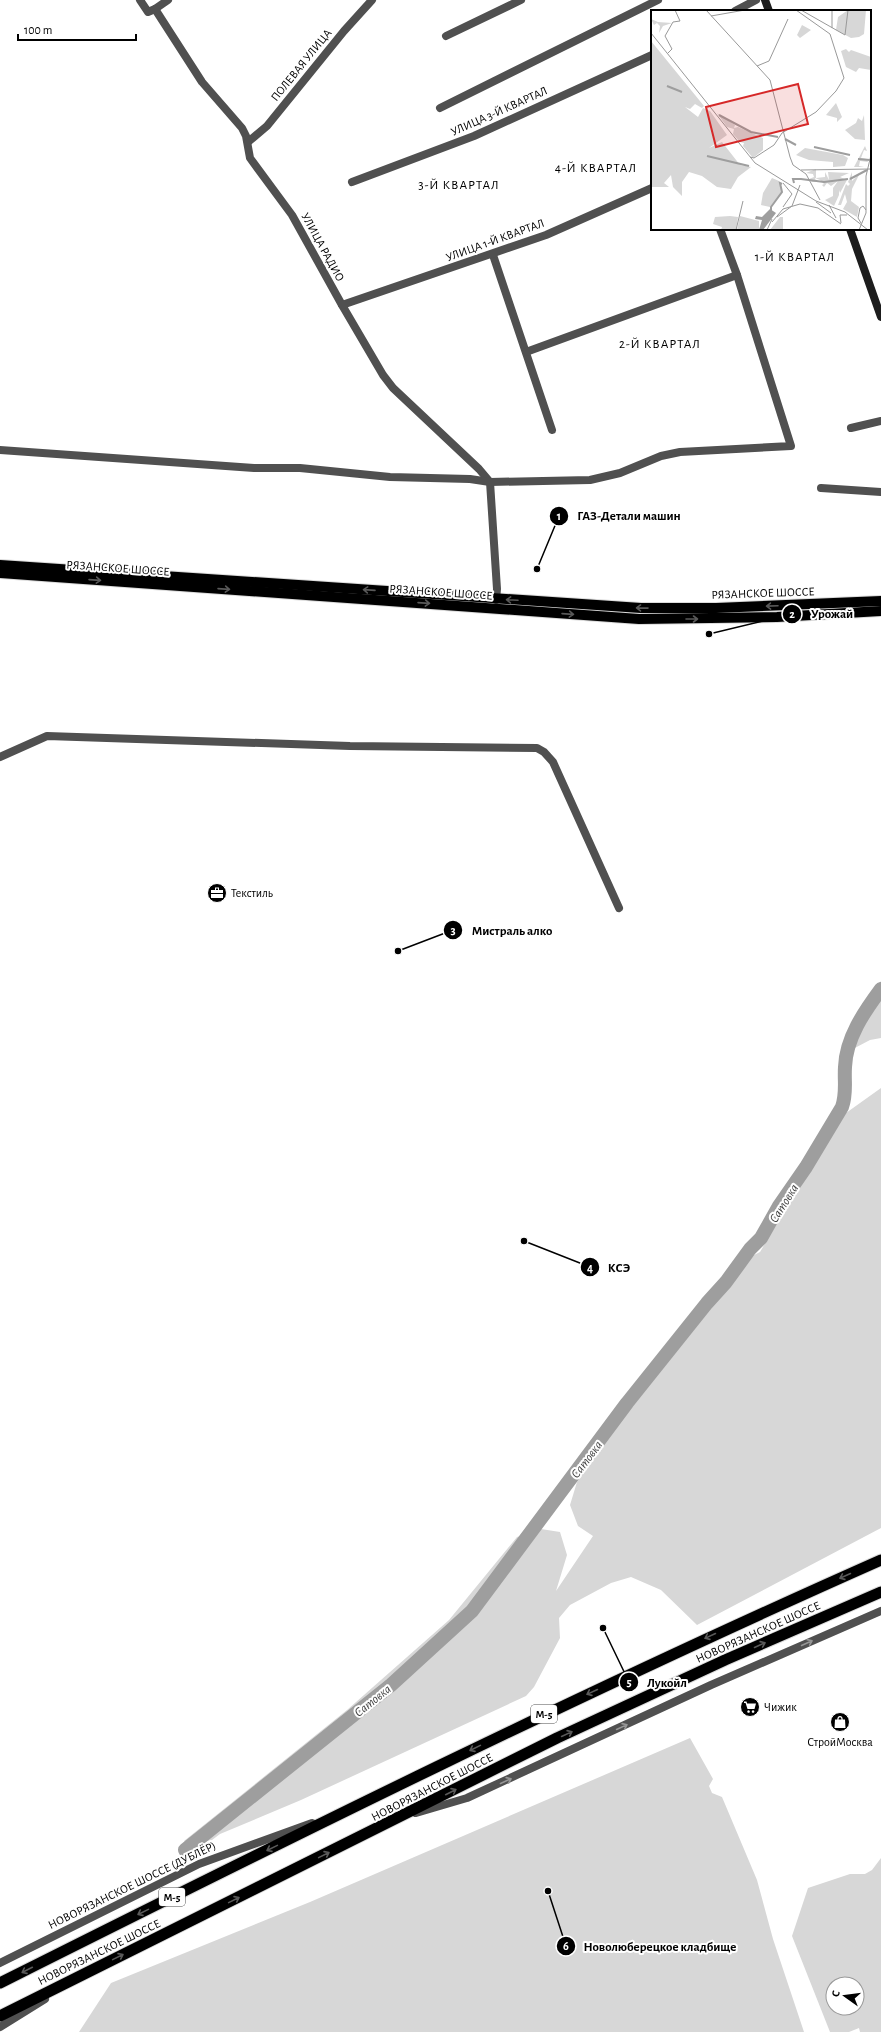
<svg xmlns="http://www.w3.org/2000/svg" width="881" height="2032" viewBox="0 0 881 2032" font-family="'Alegreya Sans',sans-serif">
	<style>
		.green { fill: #d7d7d7; fill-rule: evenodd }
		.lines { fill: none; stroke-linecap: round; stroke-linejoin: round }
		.river { stroke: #9e9e9e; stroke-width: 14 }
		.primary-casing { stroke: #dbdbdb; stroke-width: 12 }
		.trunk-casing { stroke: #dbdbdb; stroke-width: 13 }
		.minor { stroke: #505050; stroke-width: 8 }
		.tertiary { stroke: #505050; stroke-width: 8 }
		.secondary { stroke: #1d1d1d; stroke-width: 8 }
		.primary { stroke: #000; stroke-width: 10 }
		.trunk { stroke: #000; stroke-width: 11 }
		.oneway { stroke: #595959 }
		.oneway2 { stroke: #969696 }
		.labels { text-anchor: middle; stroke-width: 4; stroke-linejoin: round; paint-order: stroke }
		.shield { fill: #fff; stroke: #4c4c4c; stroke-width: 1 }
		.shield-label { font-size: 11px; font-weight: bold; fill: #000 }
		.street-label { font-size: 12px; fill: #000; stroke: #fff }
		.poi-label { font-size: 12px; fill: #000; stroke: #fff; text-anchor: start }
		.neighbourhood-label { font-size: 13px; letter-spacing: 1px; fill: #000; stroke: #fff }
		.water-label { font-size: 13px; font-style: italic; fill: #3f3f3f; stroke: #fff }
		.inset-river { fill: none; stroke: #9e9e9e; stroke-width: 2 }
		.inset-road { fill: none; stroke: #999; stroke-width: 1 }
		.view { fill: #d62828; fill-opacity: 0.15; stroke: #d62828; stroke-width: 2 }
		.inset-edge { fill: none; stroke: #000; stroke-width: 2 }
		.leader { fill: none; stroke: #000; stroke-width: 1.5 }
		.callout-dot { fill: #000; stroke: #fff; stroke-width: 1.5 }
		.mark-label { font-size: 12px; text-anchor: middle; font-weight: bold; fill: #fff }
		.callout-label { font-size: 13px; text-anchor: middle; font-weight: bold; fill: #000; stroke: #fff; stroke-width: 4; stroke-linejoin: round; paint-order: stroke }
	</style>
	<rect width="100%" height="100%" fill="#fff"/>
	<!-- green -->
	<g class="green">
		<polygon points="881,981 881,1038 870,1040 851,1050 849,1034 863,1007"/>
		<polygon points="881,1088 881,1528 697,1625 661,1590 631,1577 611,1583 570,1605 559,1618 560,1638 534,1687 526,1696 301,1800 220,1834 212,1840 188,1845 184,1841 347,1710 449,1620 517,1537 541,1529 560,1532 567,1555 556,1591 593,1536 578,1526 570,1505 577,1482 595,1458 625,1412 654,1378 691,1329 723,1292 746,1259 760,1252 839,1118"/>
		<polygon points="690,1738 713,1779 709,1786 712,1793 722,1797 757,1880 773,1939 804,2032 79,2032 111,1983 310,1902"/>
		<path d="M881,1858v174h-21l-1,-4 -10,4h-19l-38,-96 16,-48 42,-14h15l7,-4zM833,1984h24v24h-24z"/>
	</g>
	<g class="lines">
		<!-- river -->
		<path class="river" d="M185,1850l206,-165 81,-74 155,-208 80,-100 19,-21 24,-33 11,-11 18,-32 27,-39 36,-60c5,-14 2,-25 3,-40 1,-29 19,-55 36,-78"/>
		<!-- primary casing -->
		<g class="primary-casing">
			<g id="primary">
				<polyline points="0,565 641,608 716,608 881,601"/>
				<polyline points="0,573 639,619 777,617 881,611"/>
			</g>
		</g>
		<!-- trunk casing -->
		<g class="trunk-casing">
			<g id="trunk">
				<path d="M0,1983c291,-146 583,-291 881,-423"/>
				<polyline points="0,2016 557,1738 725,1660 881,1592"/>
			</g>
		</g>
		<!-- minor -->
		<g class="minor">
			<polyline points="140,0 148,12 155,9 168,0"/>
			<polyline points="155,9 202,82 242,128 246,136 250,158 292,215 342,305 383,375 393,388 479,469 490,482 497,589 496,600"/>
			<polyline points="735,11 756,0"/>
			<polyline points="446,36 521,0"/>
			<polyline points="440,108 658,0"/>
			<polyline points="248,142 267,126 344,31 372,0"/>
			<polyline points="352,182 474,136 652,55"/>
			<polyline points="493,255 552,430"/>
			<polyline points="342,305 546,235 652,188"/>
			<polyline points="526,352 737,275"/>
			<polyline points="851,428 881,421"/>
			<polyline points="0,450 254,468 300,468 390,477 470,479 490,482 590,480 620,473 661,456 680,452 791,446 737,275 720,229"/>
			<polyline points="821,488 881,492"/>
			<polyline points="0,757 47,736 350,746 537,748 544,752 553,762 619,908"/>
			<polyline points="416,1813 467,1798 711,1685 881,1611"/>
			<polyline points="0,2027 45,1999"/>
		</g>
		<!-- tertiary -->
		<polyline class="tertiary" points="0,1963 199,1864 312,1823"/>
		<!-- secondary -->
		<g class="secondary">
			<polyline points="765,0 769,11"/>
			<polyline points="850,229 881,317"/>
		</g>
		<!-- primary -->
		<use href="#primary" class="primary"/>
		<!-- trunk -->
		<use href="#trunk" class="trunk"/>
	</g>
	<!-- one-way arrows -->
	<defs><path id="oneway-shaft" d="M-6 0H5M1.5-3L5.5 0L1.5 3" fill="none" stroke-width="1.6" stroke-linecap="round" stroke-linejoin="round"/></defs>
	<g class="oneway">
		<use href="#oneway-shaft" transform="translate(95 580) rotate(4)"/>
		<use href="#oneway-shaft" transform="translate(224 589) rotate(4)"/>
		<use href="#oneway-shaft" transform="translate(369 590) rotate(-176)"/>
		<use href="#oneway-shaft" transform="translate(512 600) rotate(-177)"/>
		<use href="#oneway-shaft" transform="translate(424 603) rotate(4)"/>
		<use href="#oneway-shaft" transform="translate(772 606) rotate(178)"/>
		<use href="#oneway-shaft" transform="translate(642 608) rotate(-179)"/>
		<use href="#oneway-shaft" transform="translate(568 614) rotate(4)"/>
		<use href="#oneway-shaft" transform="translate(692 619)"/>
		<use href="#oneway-shaft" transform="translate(845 1576) rotate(156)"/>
		<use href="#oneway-shaft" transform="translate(710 1636) rotate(155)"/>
		<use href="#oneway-shaft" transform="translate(760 1645) rotate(-24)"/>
		<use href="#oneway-shaft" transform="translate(592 1692) rotate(155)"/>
		<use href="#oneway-shaft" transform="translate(567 1734) rotate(-25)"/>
		<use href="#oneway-shaft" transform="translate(475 1748) rotate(154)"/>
		<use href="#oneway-shaft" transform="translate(451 1792) rotate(-27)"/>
		<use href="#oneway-shaft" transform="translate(272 1848) rotate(154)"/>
		<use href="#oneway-shaft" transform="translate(324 1855) rotate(-26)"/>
		<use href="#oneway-shaft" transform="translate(234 1900) rotate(-26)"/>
		<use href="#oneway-shaft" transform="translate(143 1912) rotate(154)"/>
		<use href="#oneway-shaft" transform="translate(118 1957) rotate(-26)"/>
		<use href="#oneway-shaft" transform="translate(27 1970) rotate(153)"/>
	</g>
	<g class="oneway2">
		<use href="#oneway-shaft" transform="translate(807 1643) rotate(-24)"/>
		<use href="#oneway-shaft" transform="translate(622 1727) rotate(-25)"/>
		<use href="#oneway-shaft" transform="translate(506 1781) rotate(-24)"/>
	</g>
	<!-- icons -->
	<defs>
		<g id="office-disc" transform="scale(1)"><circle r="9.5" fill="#000" stroke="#fff"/><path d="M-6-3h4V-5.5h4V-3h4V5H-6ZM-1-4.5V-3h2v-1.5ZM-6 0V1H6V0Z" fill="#fff"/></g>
		<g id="supermarket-disc" transform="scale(1)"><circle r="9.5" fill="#000" stroke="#fff"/><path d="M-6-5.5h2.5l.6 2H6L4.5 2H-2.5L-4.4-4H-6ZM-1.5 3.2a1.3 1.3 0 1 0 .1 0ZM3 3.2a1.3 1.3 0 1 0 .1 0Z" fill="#fff"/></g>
		<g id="shop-disc" transform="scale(1)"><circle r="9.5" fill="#000" stroke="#fff"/><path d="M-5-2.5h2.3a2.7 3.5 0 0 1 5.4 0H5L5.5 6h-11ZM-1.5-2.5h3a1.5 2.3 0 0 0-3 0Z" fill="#fff"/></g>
	</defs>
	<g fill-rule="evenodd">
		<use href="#office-disc" x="217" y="893"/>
		<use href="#supermarket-disc" x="750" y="1707"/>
		<use href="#shop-disc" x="840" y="1722"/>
	</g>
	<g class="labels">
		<!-- shield labels -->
		<g class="shield">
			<rect x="531" y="1705" width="26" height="18" rx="3"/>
			<rect x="159" y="1888" width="26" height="18" rx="3"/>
		</g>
		<g class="shield-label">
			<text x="544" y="1718">М-5</text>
			<text x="172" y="1901">М-5</text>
		</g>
		<!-- street labels -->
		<g class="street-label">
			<text transform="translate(301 65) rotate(-51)" y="4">ПОЛЕВАЯ УЛИЦА</text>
			<text transform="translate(499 111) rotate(-24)" y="4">УЛИЦА 3-Й КВАРТАЛ</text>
			<text transform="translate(495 240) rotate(-20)" y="4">УЛИЦА 1-Й КВАРТАЛ</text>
			<text transform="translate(323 247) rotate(61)" y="4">УЛИЦА РАДИО</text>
			<text transform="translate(118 568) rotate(4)" y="4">РЯЗАНСКОЕ ШОССЕ</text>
			<text transform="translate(441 592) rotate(4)" y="4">РЯЗАНСКОЕ ШОССЕ</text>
			<text transform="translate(763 593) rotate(-2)" y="4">РЯЗАНСКОЕ ШОССЕ</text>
			<text transform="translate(758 1632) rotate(-24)" y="4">НОВОРЯЗАНСКОЕ ШОССЕ</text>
			<text transform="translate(432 1787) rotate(-27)" y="4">НОВОРЯЗАНСКОЕ ШОССЕ</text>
			<text transform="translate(132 1885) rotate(-26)" y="4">НОВОРЯЗАНСКОЕ ШОССЕ (ДУБЛЁР)</text>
			<text transform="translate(99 1952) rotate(-26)" y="4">НОВОРЯЗАНСКОЕ ШОССЕ</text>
		</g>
		<!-- poi labels -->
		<g class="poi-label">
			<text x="231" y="897">Текстиль</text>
			<text x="764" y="1711">Чижик</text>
			<text x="840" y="1746" text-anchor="middle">СтройМосква</text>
		</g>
		<!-- neighbourhood labels -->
		<g class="neighbourhood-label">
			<text x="596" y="172">4-Й КВАРТАЛ</text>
			<text x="459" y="189">3-Й КВАРТАЛ</text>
			<text x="795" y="261">1-Й КВАРТАЛ</text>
			<text x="660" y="348">2-Й КВАРТАЛ</text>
		</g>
		<!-- water labels -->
		<g class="water-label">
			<text transform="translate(783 1203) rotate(-58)" y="5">Сатовка</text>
			<text transform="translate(586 1459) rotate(-53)" y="5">Сатовка</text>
			<text transform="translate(372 1700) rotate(-39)" y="5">Сатовка</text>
		</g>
	</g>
	<!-- overview -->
	<g transform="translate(651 10)">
		<rect width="220" height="220" fill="#fff"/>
		<path d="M197,0h18l-2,24 -5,3 -8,1 -15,-8 2,-13zM0,9l7,3 14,1 -9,3 -4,7 1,-7 -3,-3 -3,2zM151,15l9,5 -11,8 -3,-3zM0,31l53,65 -2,2 -7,-4 -5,5 -5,-2 13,10 5,-9 7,3 17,24 -18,13 13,-6 18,23 11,2 -13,10 -7,12 -14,-2 -15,-11 -13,-4 -7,10v14l-9,-9 -2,-12 -7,8 5,4h-18zM195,39l3,3 2,-2 20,7v13l-12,-2 -3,4 -10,-5 -5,-16zM185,93l6,14 -5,5v-4l-11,-3zM66,103l18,12 -1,3 4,-1 25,11v12l-10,8 -10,-12 1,-3 -4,-1 -7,-8 1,-5 -7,-2zM213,105l1,25 -10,-1 -10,-9 11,-7 2,-5 4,3zM214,136l2,5 -3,-1 -3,8 6,1 1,3 -8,-1 -1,5 5,1h-10zM154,138l38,7 5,3 -3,8 -12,1v-5l-24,-2 -13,-5zM165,159v9l9,-1v-5l4,8 -1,-8 21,1 -9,4 7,3 -7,13 -1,-3v5l-5,11 -9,-6 8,-4v-8l5,-7 -7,5 -4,-3 -3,4 -2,-2 2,-1 -4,-4 -5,-2 1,4h-4l-3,-3 5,-2 -1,-3 -7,-1zM201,162v9l8,-8 -8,16 -1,12 8,6 -2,10 -14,-8 4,-7 -2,-8 -4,11h-3l8,-21 2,2 2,-2 -2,-2zM121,168l7,3 3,11 -12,15 -9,-2 2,-12zM79,206l8,1 -2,13h-15l1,-3 -9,-3 2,-7zM89,206l19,5v9h-22zM129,207h3v13h-13z" fill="#d7d7d7"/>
		<path d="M119,199l6,4 -13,17h-4l3,-10 -7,-1 1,-3 6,1z" fill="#9e9e9e"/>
		<path class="inset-river" d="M16,76l15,6M68,105l32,17 27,5M134,129l11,6M163,137l36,8M56,146l42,10M207,149l12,1M199,169l17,-9M143,173l-1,-4h8l23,3 24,-3M120,202v-5l11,-15 -2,-9 2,1"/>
		<path class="inset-road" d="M55,0l64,70 20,77 3,8 13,9 14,26M150,0l44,25 3,-25M181,0v18M60,6l34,-6M0,23l104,130 61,38 29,11 23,18M17,43l4,-4 -7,-13 8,-14 7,-1 -5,-11M106,56l12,-5 19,-42M220,89v15M99,147l4,1 20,-13 8,-12 34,-21 20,-21 8,-13 -14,-44 -34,-24M150,160l70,-1M165,192l15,11M178,195l7,13M132,197l9,-13 -9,-11M126,207l15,-11 8,-21M121,212l11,-13 17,-5 18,4 23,16M190,213l-1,-8h7M210,213l-3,-5 2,-10 3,-2 3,4M85,220l7,-29M116,220l5,-11M208,220l7,-17v-37l5,-21"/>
		<path class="view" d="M147,74l10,40 -92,23 -10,-40z"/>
		<rect width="220" height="220" class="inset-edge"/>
	</g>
	<!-- callouts -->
	<path class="leader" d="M537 569L559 516M709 634L792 614M398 951L453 930M524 1241L590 1267M603 1628L629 1682M548 1891L566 1946"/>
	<g class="callout-dot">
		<circle cx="537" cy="569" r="4"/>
		<circle cx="709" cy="634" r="4"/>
		<circle cx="398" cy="951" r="4"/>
		<circle cx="524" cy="1241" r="4"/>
		<circle cx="603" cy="1628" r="4"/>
		<circle cx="548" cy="1891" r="4"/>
		<circle cx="559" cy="516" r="10"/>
		<circle cx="792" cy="614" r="10"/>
		<circle cx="453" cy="930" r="10"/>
		<circle cx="590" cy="1267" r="10"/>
		<circle cx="629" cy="1682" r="10"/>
		<circle cx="566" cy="1946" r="10"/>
	</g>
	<g class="mark-label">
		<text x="559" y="520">1</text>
		<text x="792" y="618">2</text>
		<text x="453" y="934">3</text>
		<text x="590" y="1272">4</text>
		<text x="629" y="1686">5</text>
		<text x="566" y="1950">6</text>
	</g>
	<g class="callout-label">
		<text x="629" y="520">ГАЗ-Детали машин</text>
		<text x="832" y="618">Урожай</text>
		<text x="512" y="935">Мистраль алко</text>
		<text x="619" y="1272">КСЭ</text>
		<text x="667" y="1687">Лукойл</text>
		<text x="660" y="1951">Новолюберецкое кладбище</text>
	</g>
	<!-- north arrow -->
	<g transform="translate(845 1996) rotate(284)"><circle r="19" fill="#ffffff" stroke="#999999"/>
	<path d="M0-3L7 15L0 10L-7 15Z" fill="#000000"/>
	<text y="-6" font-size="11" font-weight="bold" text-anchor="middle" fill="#000000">С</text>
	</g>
	<!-- scale -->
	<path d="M18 34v6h118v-6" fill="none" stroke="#000000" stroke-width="2"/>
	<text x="24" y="34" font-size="12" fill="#000000" stroke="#ffffff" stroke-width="3" paint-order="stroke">100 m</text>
</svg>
